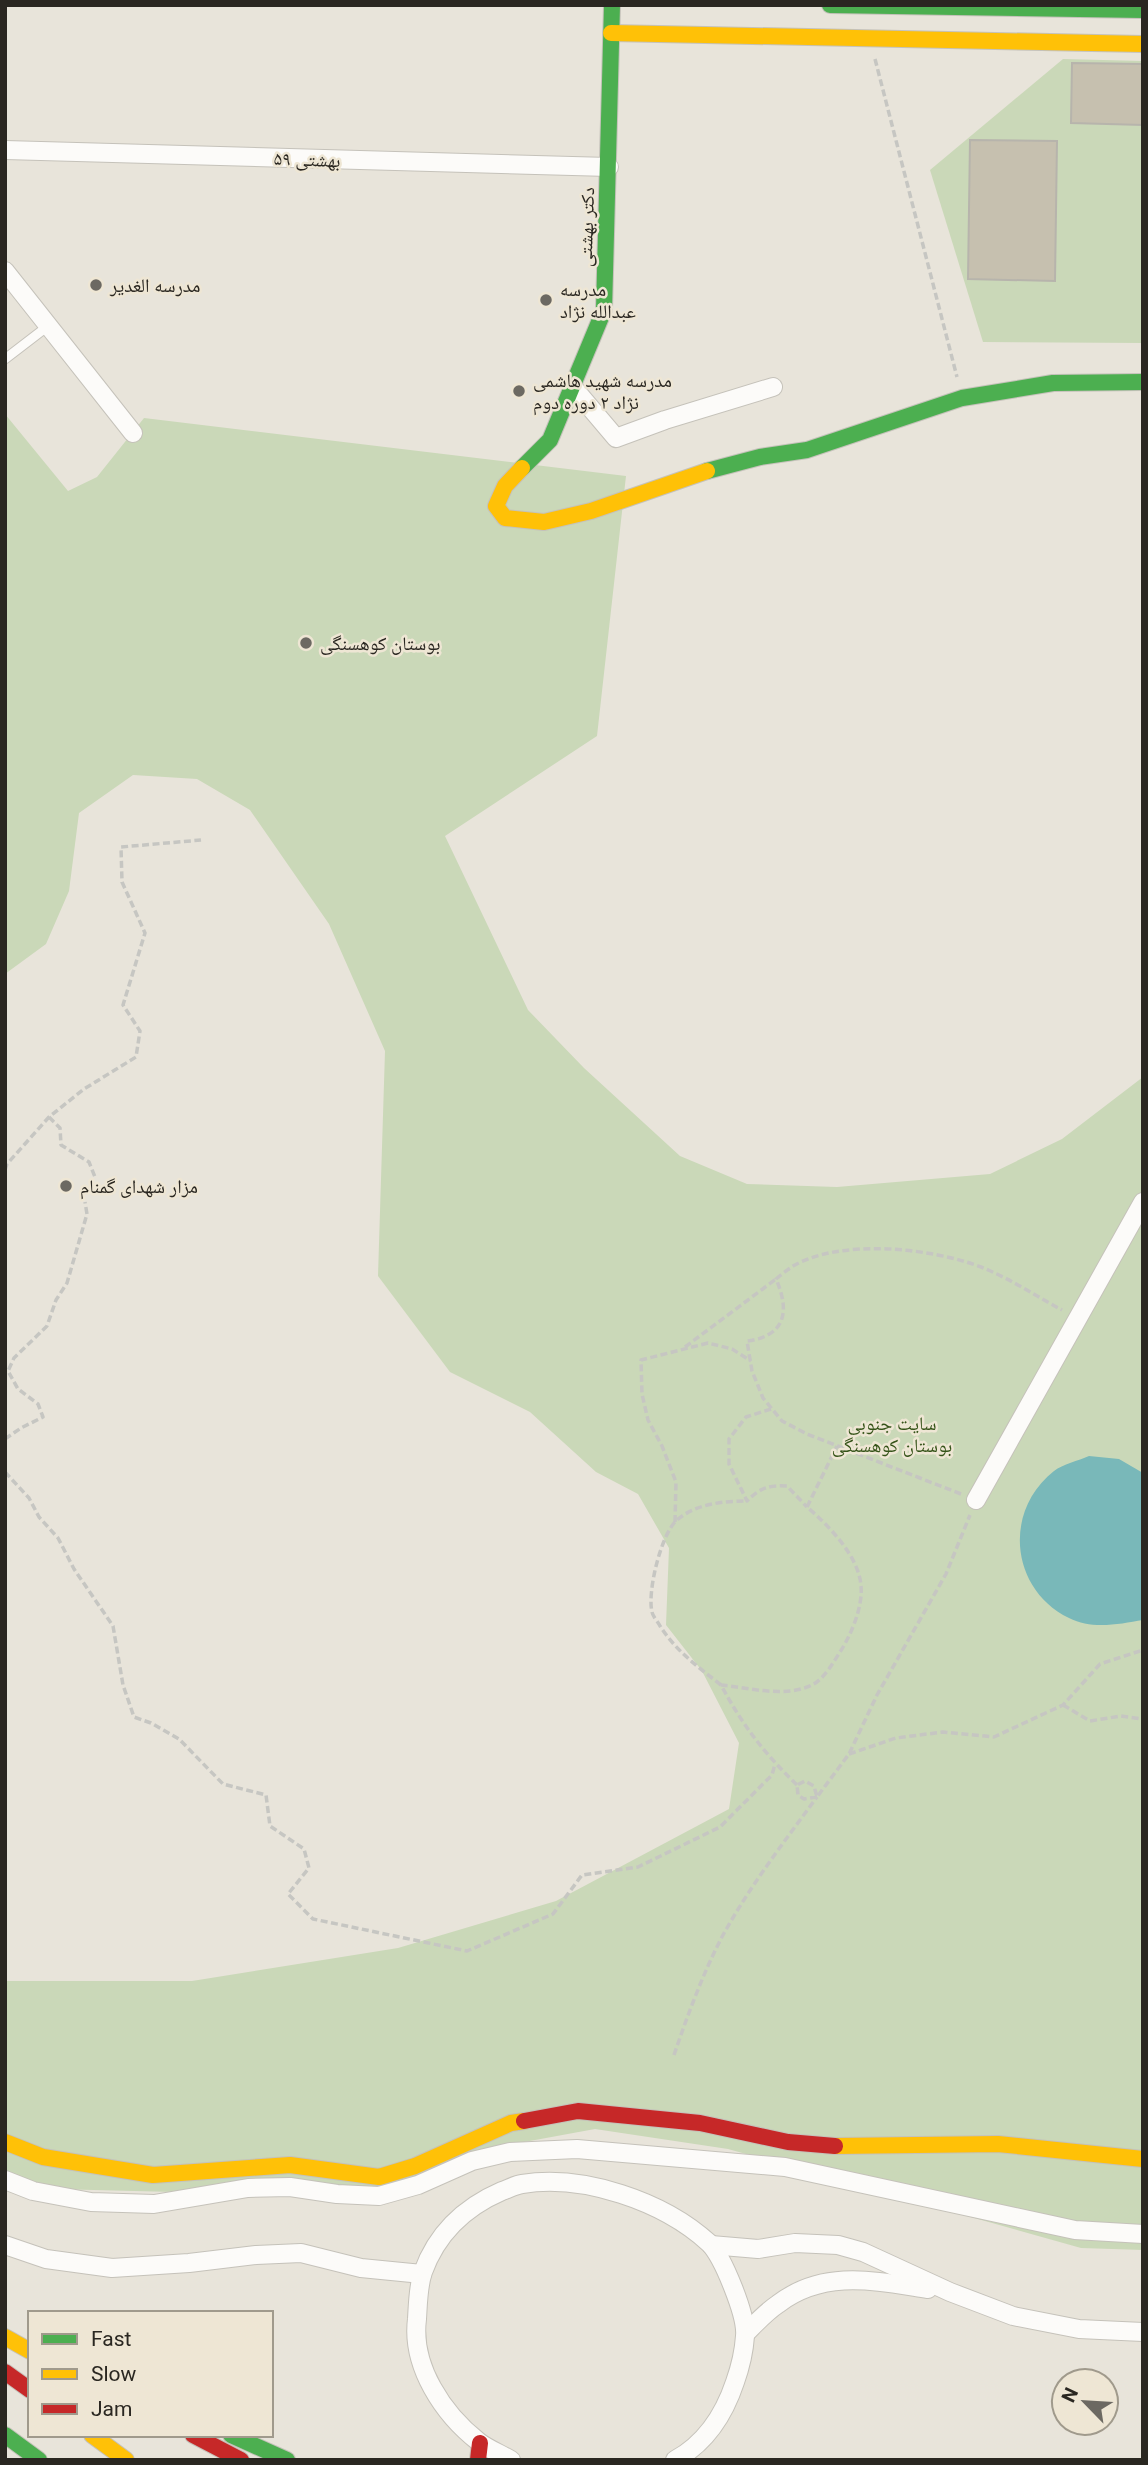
<svg xmlns="http://www.w3.org/2000/svg" width="1148" height="2465" viewBox="0 0 1148 2465" font-family="Roboto,'Noto Naskh Arabic',sans-serif">
	<style>
		.green { fill: #cad8b8 }
		.water { fill: #79b8b9 }
		.building { fill: #c6c0af; stroke: #b7b4ac; stroke-width: 2 }
		.lines { fill: none; stroke-linecap: round; stroke-linejoin: round }
		.lane-casing { stroke: #c5c2ba; stroke-width: 11 }
		.street-casing { stroke: #c5c2ba; stroke-width: 20 }
		.fast-casing { stroke: #c5c2ba; stroke-width: 18 }
		.slow-casing { stroke: #c5c2ba; stroke-width: 18 }
		.jam-casing { stroke: #c5c2ba; stroke-width: 18 }
		.path { stroke: #c6c6c2; stroke-width: 3.5; stroke-dasharray: 7 3.5; stroke-linecap: butt }
		.lane { stroke: #fcfbf9; stroke-width: 9 }
		.street { stroke: #fcfbf9; stroke-width: 18 }
		.fast { stroke: #4caf50; stroke-width: 16 }
		.slow { stroke: #ffc107; stroke-width: 16 }
		.jam { stroke: #c62828; stroke-width: 16 }
		.poi-dot { fill: #6c6962; stroke: #eee6d4; stroke-width: 2.5 }
		.labels { text-anchor: middle; stroke-width: 5; stroke-linejoin: round; paint-order: stroke }
		.street-label { font-size: 19px; fill: #2a2721; stroke: #eee6d4 }
		.poi-label { font-size: 19px; fill: #2a2721; stroke: #eee6d4; text-anchor: start }
		.park-label { font-size: 19px; fill: #355318; stroke: #eee6d4 }
	</style>
	<rect width="100%" height="100%" fill="#e8e4da"/>
	<!-- green -->
	<g class="green">
		<polygon points="1063,59 1143,61 1143,343 983,342 930,170"/>
		<polygon points="5,414 68,491 97,477 144,418 626,476 597,736 445,836 528,1010 584,1068 680,1156 747,1184 837,1187 990,1174 1062,1139 1143,1077 1143,2250 1081,2248 728,2149 595,2129 491,2148 381,2192 291,2178 174,2192 54,2189 5,2174 5,1981 192,1981 398,1948 556,1901 729,1809 739,1743 702,1671 666,1625 669,1548 638,1494 596,1472 530,1412 450,1372 378,1276 385,1051 329,924 250,810 197,779 133,775 79,813 69,891 46,944 5,974"/>
	</g>
	<!-- water -->
	<path class="water" d="M1089,1456l30,3 24,14v147c-24,4 -51,10 -74,-2 -59,-29 -66,-107 -15,-147 9,-7 24,-10 35,-15z"/>
	<!-- building -->
	<g class="building">
		<polygon points="1072,63 1143,64 1143,125 1071,123"/>
		<polygon points="970,140 1057,141 1055,281 968,279"/>
	</g>
	<g class="lines">
		<!-- lane casing -->
		<g class="lane-casing">
			<polyline id="lane" points="5,359 48,326"/>
		</g>
		<!-- street casing -->
		<g class="street-casing">
			<g id="street">
				<polyline points="5,150 609,167"/>
				<polyline points="5,271 133,433"/>
				<polyline points="572,386 616,438 665,420 773,387"/>
				<polyline points="976,1500 1143,1202"/>
				<polyline points="5,2180 33,2191 91,2202 154,2204 248,2188 290,2187 337,2194 379,2196 418,2185 472,2161 510,2152 577,2149 785,2167 1075,2230 1143,2234"/>
				<polyline points="5,2245 46,2259 112,2268 189,2263 256,2255 301,2253 361,2268 422,2274"/>
				<polyline points="711,2245 758,2249 795,2243 838,2245 863,2252 950,2292 1013,2316 1079,2329 1143,2332"/>
				<path d="M746,2333c10,-10 20,-21 32,-29 46,-35 97,-23 150,-15"/>
				<path d="M511,2460c-10,-6 -23,-11 -32,-18 -36,-28 -68,-76 -62,-123 1,-15 1,-33 6,-47 14,-39 42,-65 79,-81 6,-2 13,-6 20,-7 61,-10 141,17 187,59 14,14 38,73 36,93 -1,15 -5,32 -10,46 -11,33 -29,61 -60,78"/>
			</g>
		</g>
		<!-- fast casing -->
		<g class="fast-casing">
			<g id="fast">
				<polyline points="830,5 1143,10"/>
				<polyline points="522,468 550,440 604,310 612,5"/>
				<polyline points="707,471 760,457 807,450 962,398 1053,383 1143,382"/>
				<polyline points="5,2435 39,2460"/>
				<polyline points="231,2435 287,2460"/>
			</g>
		</g>
		<!-- slow casing -->
		<g class="slow-casing">
			<g id="slow">
				<polyline points="611,33 1143,44"/>
				<polyline points="522,468 505,486 496,506 505,518 544,522 591,511 707,471"/>
				<polyline points="5,2142 43,2157 153,2175 290,2165 379,2177 415,2166 511,2123 524,2121"/>
				<polyline points="835,2146 998,2144 1143,2159"/>
				<polyline points="5,2337 30,2351"/>
				<polyline points="92,2435 126,2460"/>
			</g>
		</g>
		<!-- jam casing -->
		<g class="jam-casing">
			<g id="jam">
				<polyline points="524,2121 578,2111 700,2123 788,2142 835,2146"/>
				<polyline points="5,2372 30,2390"/>
				<polyline points="193,2435 241,2460"/>
				<polyline points="478,2460 480,2443"/>
			</g>
		</g>
		<!-- path -->
		<g class="path">
			<polyline points="875,59 957,377"/>
			<polyline points="49,1117 60,1128 61,1145 89,1162 95,1177"/>
			<polyline points="5,1170 7,1164 49,1117 84,1089 136,1057 140,1031 123,1005 145,933 122,882 121,847 201,840"/>
			<polyline points="685,1347 776,1279"/>
			<path d="M771,1409l-25,8 -17,22v25l18,37c13,-13 21,-16 40,-15l20,21"/>
			<polyline points="5,1439 21,1428 43,1417 38,1404 18,1389 8,1371 14,1358 47,1326 56,1300 67,1283 87,1214 85,1202"/>
			<polyline points="5,1472 29,1498 39,1517 58,1538 74,1569 113,1626 123,1685 134,1717 151,1723 179,1739 223,1784 266,1795 270,1826 304,1849 309,1868 288,1894 313,1919 467,1951 553,1914 582,1875 638,1867 720,1827 772,1775 775,1764"/>
			<path d="M961,1494l-154,-60 -25,-13 -19,-23 -11,-27 -5,-30c39,-5 43,-30 29,-62 5,-4 11,-9 17,-13 49,-28 138,-18 188,1 28,11 55,29 81,43"/>
			<polyline points="675,1522 676,1482 662,1446 648,1420 642,1394 641,1360 708,1343 732,1349 751,1361"/>
			<path d="M721,1685c-23,-18 -45,-34 -61,-59 -2,-4 -7,-9 -8,-14 -5,-20 9,-77 24,-91 18,-17 47,-20 71,-20"/>
			<polyline points="1063,1705 1090,1721 1121,1716 1143,1719"/>
			<polyline points="849,1754 896,1738 943,1732 994,1737 1063,1705 1100,1664 1143,1650"/>
			<path d="M797,1785c-33,-32 -54,-59 -76,-100 29,3 64,13 91,0 12,-6 21,-22 28,-33 11,-17 23,-45 21,-66 -2,-30 -33,-61 -54,-79l30,-61"/>
			<polyline points="817,1797 804,1799 798,1795 797,1785 805,1781 814,1786 817,1797 849,1754 877,1695 946,1574 970,1515"/>
			<path d="M674,2055c14,-41 29,-82 49,-120 27,-49 61,-93 94,-138"/>
		</g>
		<!-- lane -->
		<use href="#lane" class="lane"/>
		<!-- street -->
		<use href="#street" class="street"/>
		<!-- fast -->
		<use href="#fast" class="fast"/>
		<!-- slow -->
		<use href="#slow" class="slow"/>
		<!-- jam -->
		<use href="#jam" class="jam"/>
	</g>
	<!-- markers -->
	<g class="poi-dot">
		<circle cx="96" cy="285" r="7"/>
		<circle cx="546" cy="300" r="7"/>
		<circle cx="519" cy="391" r="7"/>
		<circle cx="306" cy="643" r="7"/>
		<circle cx="66" cy="1186" r="7"/>
	</g>
	<g class="labels">
		<!-- street labels -->
		<g class="street-label">
			<text transform="translate(307 159) rotate(2)" y="7">بهشتی ۵۹</text>
			<text transform="translate(586 227) rotate(-88)" y="7">دکتر بهشتی</text>
		</g>
		<!-- poi labels -->
		<g class="poi-label">
			<text x="110" y="292">مدرسه الغدیر</text>
			<text x="560" y="296">مدرسه<tspan x="560" dy="22">عبدالله نژاد</tspan></text>
			<text x="533" y="387">مدرسه شهید هاشمی<tspan x="533" dy="22">نژاد ۲ دوره دوم</tspan></text>
			<text x="320" y="650">بوستان کوهسنگی</text>
			<text x="80" y="1193">مزار شهدای گمنام</text>
		</g>
		<!-- park labels -->
		<g class="park-label">
			<text x="892" y="1430">سایت جنوبی<tspan x="892" dy="22">بوستان کوهسنگی</tspan></text>
		</g>
	</g>
	<!-- border -->
	<rect width="1148" height="2465" fill="none" stroke="#2a2721" stroke-width="14"/>
	<!-- legend -->
	<rect x="28" y="2311" width="245" height="126" fill="#eee6d4" stroke="#a09a8c" stroke-width="2"/>
	<rect x="42" y="2334" width="35" height="10" fill="#4caf50" stroke="#a09a8c" stroke-width="2"/>
	<text x="91" y="2346" font-size="21" fill="#2a2721">Fast</text>
	<rect x="42" y="2369" width="35" height="10" fill="#ffc107" stroke="#a09a8c" stroke-width="2"/>
	<text x="91" y="2381" font-size="21" fill="#2a2721">Slow</text>
	<rect x="42" y="2404" width="35" height="10" fill="#c62828" stroke="#a09a8c" stroke-width="2"/>
	<text x="91" y="2416" font-size="21" fill="#2a2721">Jam</text>
	<!-- north arrow -->
	<g transform="translate(1085 2402) rotate(295)"><circle r="33" fill="#eee6d4" stroke="#a09a8c" stroke-width="2"/>
	<path d="M0-5L12 26L0 18L-12 26Z" fill="#6c6962"/>
	<text y="-10" font-size="19" font-weight="bold" text-anchor="middle" fill="#2a2721">N</text>
	</g>
</svg>
